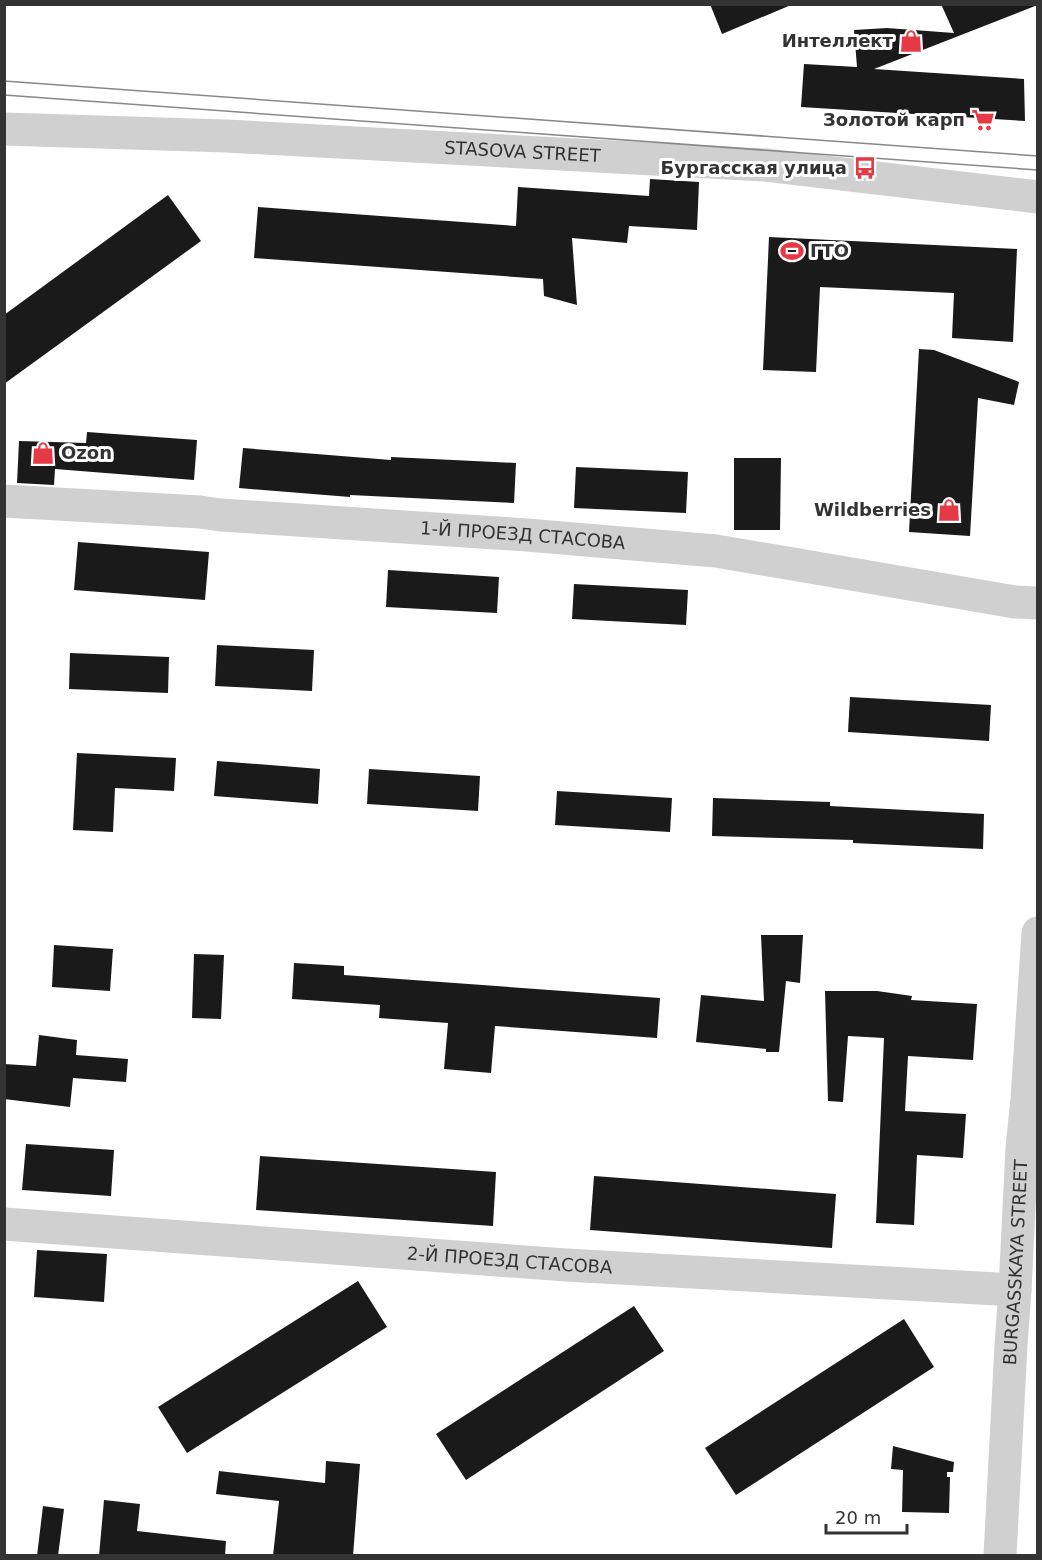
<svg xmlns="http://www.w3.org/2000/svg" width="1042" height="1560" viewBox="0 0 1042 1560" font-family="'DejaVu Sans',sans-serif">
	<style>
		.building { fill: #1a1a1a }
		.lines { fill: none; stroke-linecap: round; stroke-linejoin: round }
		.minor { stroke: #d0d0d0; stroke-width: 33 }
		.tram { stroke: #888; stroke-width: 1.5 }
		.labels { text-anchor: middle; stroke-width: 6; stroke-linejoin: round; paint-order: stroke }
		.poi-label { font-size: 18px; font-weight: bold; fill: #333; stroke: #fff; text-anchor: end }
		.street-label { font-size: 18px; fill: #333; stroke: #fff }
	</style>
	<rect width="100%" height="100%" fill="#fff"/>
	<!-- building -->
	<g class="building">
		<polygon points="710,4 791,4 791,5 722,34"/>
		<polygon points="941,4 1035,4 1035,6 874,69 1024,79 1025,121 801,107 804,64 857,67 854,30 887,28 954,33"/>
		<polygon points="650,179 699,182 697,230 629,226 627,243 572,238 577,305 544,296 543,279 254,258 258,207 516,226 518,187 649,196"/>
		<polygon points="168,195 201,241 4,384 4,315"/>
		<polygon points="769,237 1017,249 1013,342 952,338 954,293 820,287 816,372 763,370"/>
		<polygon points="919,349 934,350 1019,382 1014,405 978,398 970,536 909,532"/>
		<polygon points="87,432 197,440 194,480 55,469 54,485 17,483 19,441 86,443"/>
		<polygon points="243,448 391,460 391,457 516,463 514,503 350,495 350,497 239,488"/>
		<polygon points="734,458 781,458 780,530 734,530"/>
		<polygon points="576,467 688,472 686,513 574,508"/>
		<polygon points="78,542 209,552 205,600 74,590"/>
		<polygon points="388,570 499,577 497,613 386,607"/>
		<polygon points="574,584 688,590 686,625 572,619"/>
		<polygon points="217,645 314,650 312,691 215,686"/>
		<polygon points="70,653 169,657 168,693 69,689"/>
		<polygon points="850,697 991,705 989,741 848,732"/>
		<polygon points="77,753 176,758 174,791 115,788 113,832 73,830"/>
		<polygon points="217,761 320,769 318,804 214,796"/>
		<polygon points="369,769 480,776 478,811 367,804"/>
		<polygon points="557,791 672,798 670,832 555,825"/>
		<polygon points="713,798 830,802 830,806 984,814 983,849 853,843 853,840 712,836"/>
		<polygon points="761,935 803,935 800,983 786,981 779,1052 766,1052 766,1049 696,1042 701,995 764,1001"/>
		<polygon points="54,945 113,949 110,991 52,987"/>
		<polygon points="194,954 224,955 221,1019 192,1018"/>
		<polygon points="294,963 344,966 344,975 660,998 657,1038 495,1026 491,1073 444,1069 448,1023 379,1018 380,1005 292,999"/>
		<polygon points="825,991 877,991 912,996 911,1000 977,1004 973,1060 908,1056 905,1111 966,1114 963,1158 917,1155 914,1225 876,1223 884,1038 848,1036 843,1102 828,1101"/>
		<polygon points="39,1035 77,1040 76,1055 128,1059 126,1082 73,1078 70,1107 4,1099 4,1064 36,1066"/>
		<polygon points="26,1144 114,1150 111,1196 22,1190"/>
		<polygon points="260,1156 496,1172 493,1226 256,1210"/>
		<polygon points="594,1176 836,1194 832,1248 590,1230"/>
		<polygon points="37,1250 107,1254 104,1302 34,1297"/>
		<polygon points="358,1281 387,1327 187,1453 158,1407"/>
		<polygon points="634,1306 664,1351 466,1480 436,1434"/>
		<polygon points="904,1319 934,1367 736,1495 705,1448"/>
		<polygon points="893,1446 954,1462 953,1472 947,1472 947,1477 950,1477 949,1513 902,1512 903,1470 891,1469"/>
		<polygon points="326,1461 360,1464 353,1556 273,1556 279,1501 216,1494 219,1471 325,1483"/>
		<polygon points="104,1500 140,1504 137,1531 226,1541 225,1556 99,1556"/>
		<polygon points="43,1506 64,1509 58,1556 37,1556"/>
	</g>
	<g class="lines">
		<!-- minor -->
		<g class="minor">
			<path id="s1" d="M4,129l222,7 539,29 273,32"/>
			<path id="s2" d="M4,501l196,11 21,3 306,20 189,16 299,51 23,1"/>
			<path id="s3" d="M4,1224l562,41 449,25"/>
			<path id="s4" d="M1000,1556l11,-211 4,-55 7,-142 5,-49 11,-166"/>
		</g>
		<!-- tram -->
		<g class="tram">
			<polyline points="4,81 1038,156"/>
			<polyline points="4,95 1038,170"/>
		</g>
	</g>
	<!-- icons -->
	<defs>
		<g id="shop-bare" transform="scale(1.8)"><path d="M-5-2.5h2.3a2.7 3.5 0 0 1 5.4 0H5L5.5 6h-11ZM-1.5-2.5h3a1.5 2.3 0 0 0-3 0Z" fill="#e63946" stroke="#fff" stroke-width="2.5" paint-order="stroke"/></g>
		<g id="supermarket-bare" transform="scale(1.8)"><path d="M-6-5.5h2.5l.6 2H6L4.5 2H-2.5L-4.4-4H-6ZM-1.5 3.2a1.3 1.3 0 1 0 .1 0ZM3 3.2a1.3 1.3 0 1 0 .1 0Z" fill="#e63946" stroke="#fff" stroke-width="2.5" paint-order="stroke"/></g>
		<g id="bus-bare" transform="scale(1.8)"><path d="M-5-6H5V4H4V6H2V4H-2V6H-4V4H-5ZM-3.5-4V0h7V-4ZM-3.5 1.2v1.5H-2V1.2ZM2 1.2v1.5H3.5V1.2Z" fill="#e63946" stroke="#fff" stroke-width="2.5" paint-order="stroke"/></g>
		<g id="stadium-bare" transform="scale(1.8)"><path d="M0-5a6.5 5 0 1 0 0 10a6.5 5 0 1 0 0-10ZM-3.5-1.8h7v3.6h-7Z" fill="#e63946" stroke="#fff" stroke-width="2.5" paint-order="stroke"/></g>
	</defs>
	<g fill-rule="evenodd">
		<use href="#shop-bare" x="911" y="41"/>
		<use href="#supermarket-bare" x="983" y="120"/>
		<use href="#bus-bare" x="865" y="168"/>
		<use href="#stadium-bare" x="792" y="251"/>
		<use href="#shop-bare" x="43" y="453"/>
		<use href="#shop-bare" x="949" y="510"/>
	</g>
	<g class="labels">
		<!-- poi labels -->
		<g class="poi-label">
			<text x="893" y="47">Интеллект</text>
			<text x="965" y="126">Золотой карп</text>
			<text x="847" y="174">Бургасская улица</text>
			<text x="810" y="257" text-anchor="start">ГТО</text>
			<text x="61" y="459" text-anchor="start">Ozon</text>
			<text x="931" y="516">Wildberries</text>
		</g>
		<!-- street labels -->
		<g class="street-label">
			<text dy="6" stroke="none"><textPath href="#s1" startOffset="519">STASOVA STREET</textPath></text>
			<text dy="6" stroke="none"><textPath href="#s2" startOffset="520">1-Й ПРОЕЗД СТАСОВА</textPath></text>
			<text dy="6" stroke="none"><textPath href="#s3" startOffset="507">2-Й ПРОЕЗД СТАСОВА</textPath></text>
			<text dy="6" stroke="none"><textPath href="#s4" startOffset="294">BURGASSKAYA STREET</textPath></text>
		</g>
	</g>
	<!-- border -->
	<rect width="1042" height="1560" fill="none" stroke="#333333" stroke-width="12"/>
	<!-- scale -->
	<path d="M826 1524v9h81v-9" fill="none" stroke="#333333" stroke-width="3"/>
	<text x="835" y="1524" font-size="18" fill="#333333" stroke="#ffffff" stroke-width="4.5" paint-order="stroke">20 m</text>
</svg>
